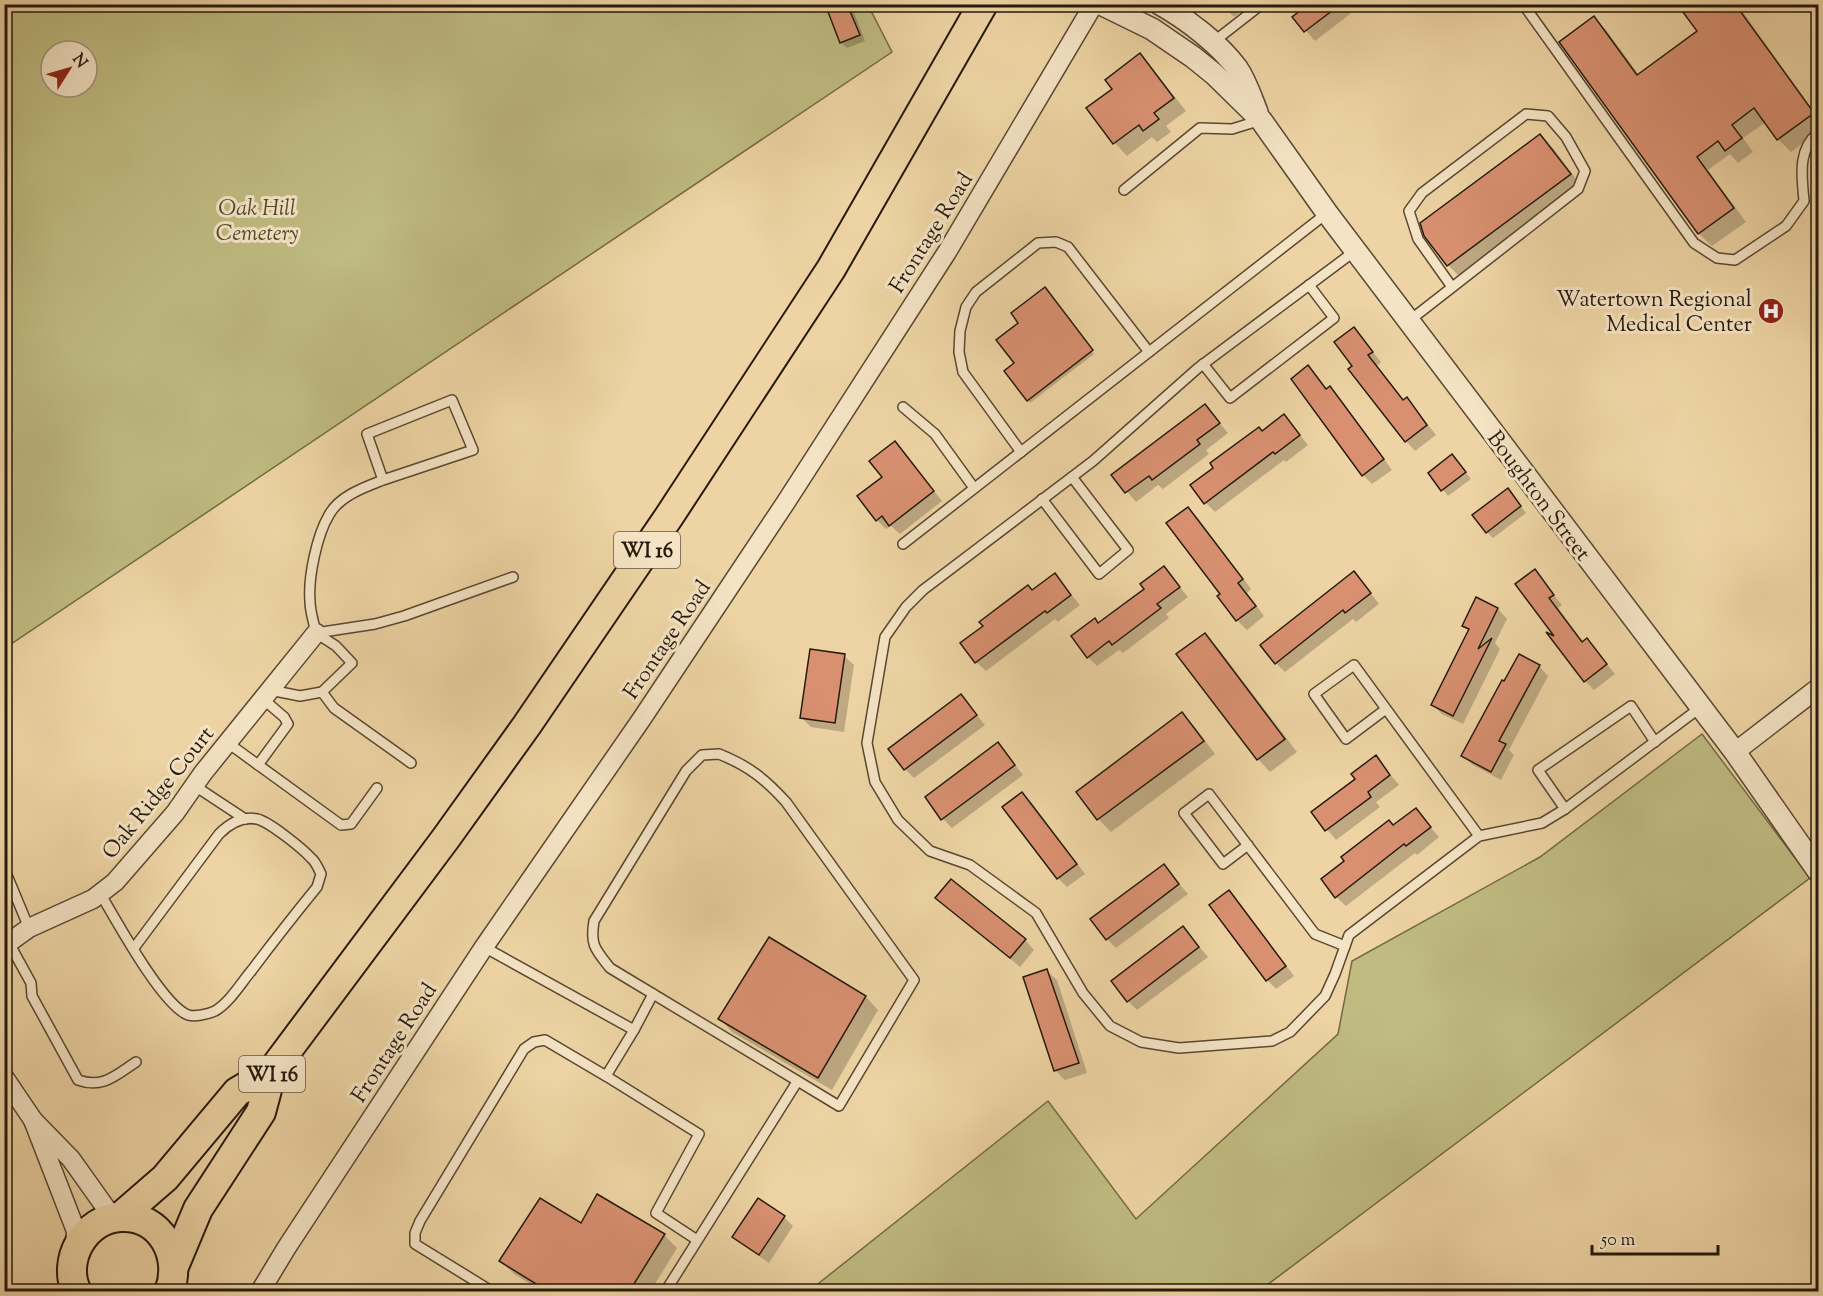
<svg xmlns="http://www.w3.org/2000/svg" width="1823" height="1296" viewBox="0 0 1823 1296" font-family="'Sorts Mill Goudy',serif">
	<style>
		.green { fill: #bfbb81; stroke: #726a46; stroke-width: 1.5; fill-rule: evenodd }
		.shadow { fill: #0003 }
		.building { fill: #d89071; stroke: #251a0c; stroke-width: 1.5 }
		.lines { fill: none; stroke-linecap: round; stroke-linejoin: round }
		.service-casing { stroke: #574832; stroke-width: 12 }
		.minor-casing { stroke: #574832; stroke-width: 21 }
		.tertiary-casing { stroke: #574832; stroke-width: 24 }
		.trunk-casing { stroke: #251a0c; stroke-width: 32 }
		.service { stroke: #f4e3c4; stroke-width: 9 }
		.minor { stroke: #f4e3c4; stroke-width: 18 }
		.tertiary { stroke: #f4e3c4; stroke-width: 21 }
		.trunk { stroke: #eed4a4; stroke-width: 28 }
		.labels { text-anchor: middle; stroke-width: 6; stroke-linejoin: round; paint-order: stroke }
		.shield { fill: #f4e3c4; stroke: #635643; stroke-width: 1.5 }
		.shield-label { font-size: 21px; font-weight: bold; fill: #251a0c }
		.park-label { font-size: 22px; font-style: italic; fill: #534a2f; stroke: #f4e3c4 }
		.street-label { font-size: 22px; fill: #251a0c; stroke: #f4e3c4 }
		.poi-label { font-size: 22px; fill: #251a0c; stroke: #f4e3c4; text-anchor: end }
	</style>
	<rect width="100%" height="100%" fill="#eed4a4"/>
	<filter id="stains"><feTurbulence type="fractalNoise" baseFrequency=".00333" numOctaves="4"/><feColorMatrix values="0 0 0 0 .2 0 0 0 0 .09 0 0 0 0 .02 0 0 0 .5 -.17"/></filter>
	<radialGradient id="worn" r=".72"><stop offset=".6" stop-color="#630" stop-opacity="0"/><stop offset="1" stop-color="#630" stop-opacity=".3"/></radialGradient>
	<!-- green -->
	<g class="green">
		<path d="M5,5h863l24,47 -887,596zM51,51h36v36h-36z"/>
		<polygon points="1702,734 1810,878 1259,1291 809,1291 1048,1101 1136,1219 1338,1034 1352,961 1540,857"/>
	</g>
	<!-- shadow -->
	<g class="shadow">
		<polygon points="826,4 851,4 865,41 847,48 841,42"/>
		<polygon points="1221,4 1251,4 1234,17"/>
		<polygon points="1311,4 1363,4 1315,41 1294,17"/>
		<polygon points="1679,4 1737,4 1818,117 1818,132 1791,152 1778,139 1766,122 1743,138 1753,152 1738,163 1730,154 1708,170 1746,222 1712,246 1699,234 1561,42 1594,18 1607,31 1639,75 1699,32"/>
		<polygon points="1140,55 1152,68 1186,111 1166,126 1171,132 1157,142 1152,137 1127,156 1115,143 1114,89"/>
		<polygon points="1540,135 1553,148 1582,187 1461,278 1448,265"/>
		<polygon points="1047,292 1094,354 1030,403 1028,400 1016,363 1020,324"/>
		<polygon points="1354,329 1381,362 1377,366 1404,401 1407,399 1416,409 1436,435 1415,451 1406,441 1354,366"/>
		<polygon points="1308,367 1327,390 1330,388 1340,398 1392,470 1372,484 1363,475"/>
		<polygon points="1205,406 1228,433 1206,450 1209,454 1163,489 1158,485 1136,502 1113,475"/>
		<polygon points="1284,416 1308,445 1286,462 1284,460 1215,512 1206,503"/>
		<polygon points="895,443 942,501 900,534 891,526 886,529 877,520 884,477"/>
		<polygon points="1458,462 1471,479 1448,496 1430,473"/>
		<polygon points="1513,496 1526,513 1493,538 1487,532"/>
		<polygon points="1188,509 1198,518 1251,589 1247,593 1264,616 1247,630 1237,620 1222,594"/>
		<polygon points="1164,568 1188,597 1166,614 1169,618 1123,653 1119,650 1097,666 1088,657 1099,624 1146,589"/>
		<polygon points="1534,571 1562,605 1558,608 1584,643 1587,640 1615,674 1594,690 1585,681 1559,640"/>
		<polygon points="1055,575 1080,605 1058,622 1055,619 986,671 976,662 985,627"/>
		<polygon points="1363,583 1379,604 1356,622 1353,619 1285,672 1276,663"/>
		<polygon points="1477,599 1498,609 1507,619 1495,643 1500,649 1463,724 1442,714 1433,705 1469,631 1464,626"/>
		<polygon points="1205,635 1217,647 1297,752 1270,772 1258,759"/>
		<polygon points="844,656 854,665 844,732 811,727 802,718"/>
		<polygon points="1539,666 1548,676 1509,750 1514,755 1501,780 1473,765 1463,756"/>
		<polygon points="961,696 985,725 914,778 905,769"/>
		<polygon points="1182,714 1195,727 1215,754 1111,832 1098,819 1078,792"/>
		<polygon points="998,744 1023,775 952,828 943,819"/>
		<polygon points="1376,757 1399,785 1376,802 1380,807 1336,840 1313,813 1357,780"/>
		<polygon points="1022,794 1032,803 1085,874 1067,887 1058,878"/>
		<polygon points="1415,810 1439,837 1417,855 1415,853 1346,906 1336,897 1393,827"/>
		<polygon points="1164,866 1188,894 1116,948 1107,939"/>
		<polygon points="1229,892 1238,902 1294,976 1276,989 1267,980"/>
		<polygon points="947,907 1025,940 1034,950 1020,967"/>
		<polygon points="1183,928 1208,957 1137,1010 1128,1001"/>
		<polygon points="770,939 866,997 878,1010 832,1090 732,1032 720,1019"/>
		<polygon points="1047,971 1057,980 1087,1073 1065,1080 1056,1071 1025,978"/>
		<polygon points="784,1217 793,1226 769,1263 744,1246 734,1237"/>
		<polygon points="581,1226 664,1235 677,1248 650,1292 543,1292 514,1274 501,1261"/>
	</g>
	<!-- building -->
	<g class="building">
		<polygon points="825,4 847,4 860,35 840,43"/>
		<polygon points="1309,4 1341,4 1304,32 1292,17"/>
		<polygon points="1677,4 1735,4 1814,113 1777,140 1754,108 1732,125 1742,138 1725,151 1718,141 1697,157 1734,208 1698,234 1559,42 1594,16 1637,75 1697,31"/>
		<polygon points="1140,53 1174,98 1154,113 1159,119 1143,131 1139,125 1113,144 1086,108 1112,89 1105,80"/>
		<polygon points="1540,134 1571,174 1447,266 1424,236 1420,223"/>
		<polygon points="1045,287 1093,350 1027,401 1004,371 1014,363 996,340 1018,323 1011,313"/>
		<polygon points="1354,327 1373,352 1368,355 1403,400 1407,397 1427,425 1405,442 1348,369 1352,366 1334,342"/>
		<polygon points="1308,365 1326,389 1330,386 1384,459 1362,476 1291,379"/>
		<polygon points="1205,404 1220,423 1197,440 1200,444 1152,480 1149,476 1125,493 1111,475"/>
		<polygon points="1284,414 1300,435 1275,454 1273,452 1204,504 1190,485 1213,468 1210,463 1259,427 1262,431"/>
		<polygon points="895,441 934,491 889,526 882,516 876,521 857,496 882,477 869,461"/>
		<polygon points="1452,454 1466,472 1441,491 1428,473"/>
		<polygon points="1508,488 1521,506 1486,533 1472,515"/>
		<polygon points="1188,507 1243,579 1238,583 1256,606 1236,621 1217,596 1220,594 1166,523"/>
		<polygon points="1164,566 1180,587 1157,604 1161,608 1112,645 1109,641 1087,658 1071,636 1095,618 1098,623 1144,589 1140,584"/>
		<polygon points="1535,569 1554,595 1549,598 1582,642 1587,638 1607,664 1584,682 1546,632 1554,636 1515,584"/>
		<polygon points="1354,571 1371,593 1345,613 1343,610 1275,664 1260,645"/>
		<polygon points="1055,573 1071,595 1047,613 1045,611 975,663 960,643 983,626 979,622 1028,585 1032,590"/>
		<polygon points="1476,597 1498,608 1478,649 1492,638 1453,716 1431,705 1469,629 1462,626"/>
		<polygon points="1205,633 1285,739 1257,760 1176,654"/>
		<polygon points="810,649 845,654 835,723 800,718"/>
		<polygon points="1519,654 1540,665 1499,741 1506,744 1491,772 1461,756 1502,680 1504,681"/>
		<polygon points="961,694 977,715 904,770 888,749"/>
		<polygon points="1182,712 1204,741 1097,820 1076,792"/>
		<polygon points="998,742 1015,765 941,820 925,797"/>
		<polygon points="1376,755 1390,775 1368,792 1371,797 1325,831 1311,812 1355,779 1351,774"/>
		<polygon points="1022,792 1077,864 1057,879 1002,807"/>
		<polygon points="1416,808 1431,827 1406,846 1404,844 1335,898 1321,879 1344,861 1341,857 1389,820 1393,825"/>
		<polygon points="1164,864 1179,884 1106,940 1090,919"/>
		<polygon points="951,879 1026,939 1010,958 935,898"/>
		<polygon points="1229,890 1286,966 1266,981 1209,905"/>
		<polygon points="1183,926 1199,947 1127,1002 1111,981"/>
		<polygon points="769,937 866,996 818,1078 718,1019"/>
		<polygon points="1047,969 1079,1063 1054,1071 1023,977"/>
		<polygon points="597,1194 665,1234 629,1292 549,1292 499,1261 540,1198 581,1223"/>
		<polygon points="758,1198 785,1216 759,1255 732,1237"/>
	</g>
	<g class="lines">
		<!-- service casing -->
		<g class="service-casing">
			<g id="service">
				<path d="M1523,4l171,239 23,15 18,2 51,-34 18,-25c-2,-24 -7,-51 14,-68"/>
				<polyline points="1212,43 1262,4"/>
				<polyline points="1124,190 1200,128 1232,129 1261,120"/>
				<polyline points="1355,251 1198,368 1093,461 923,590 906,607 885,637 867,743 875,782 898,820 930,851 970,865 1036,913 1083,993 1110,1026 1141,1042 1179,1048 1272,1041 1290,1032 1325,996 1335,974 1349,935 1479,836 1542,823 1565,809 1701,707"/>
				<polyline points="1409,321 1578,189 1585,171 1566,137 1548,116 1526,114 1422,193 1409,211 1418,239 1452,287"/>
				<polyline points="1203,364 1230,398 1334,318 1309,285"/>
				<polyline points="903,407 935,434 974,488"/>
				<polyline points="1021,452 963,372 959,352 960,331 966,307 976,292 1038,243 1056,242 1068,247 1149,352"/>
				<polyline points="1042,499 1099,574 1128,550 1072,477"/>
				<polyline points="903,544 1327,213"/>
				<polyline points="316,633 375,624 404,616 513,577"/>
				<path d="M270,690l30,6 22,-4 30,-29 -16,-17 -20,-13c-2,-10 -6,-21 -6,-32 -2,-24 7,-66 19,-86 10,-19 36,-28 54,-35l-16,-46 85,-34 21,50 -90,30"/>
				<polyline points="322,692 334,708 411,763"/>
				<polyline points="1386,709 1346,739 1314,694 1354,665 1479,836"/>
				<polyline points="228,743 341,825 351,824 377,788"/>
				<path d="M719,754c30,12 46,25 67,48l128,178 -75,126 -229,-138c-15,-19 -20,-23 -16,-47l92,-150 16,-16z"/>
				<polyline points="258,765 288,724 284,717 263,699"/>
				<polyline points="195,786 245,819"/>
				<polyline points="1565,809 1538,770 1631,706 1655,742"/>
				<polyline points="1248,845 1223,864 1184,813 1209,794 1315,934 1345,946"/>
				<polyline points="4,868 29,928"/>
				<path d="M100,893c16,27 62,112 88,122 7,2 21,-1 27,-4 15,-9 26,-28 37,-41 21,-28 43,-56 65,-83l4,-13c-3,-6 -5,-12 -10,-16 -9,-10 -43,-37 -54,-39 -15,-3 -28,5 -38,15l-85,114"/>
				<path d="M9,943l22,40 1,13 46,84c25,9 38,-5 58,-18"/>
				<polyline points="484,947 634,1030 606,1076 545,1040 534,1042 524,1049 420,1221 415,1233 415,1244 493,1292"/>
				<polyline points="634,1030 653,994"/>
				<polyline points="606,1076 699,1134 656,1213 697,1240"/>
				<polyline points="665,1292 797,1082"/>
			</g>
		</g>
		<!-- minor casing -->
		<g class="minor-casing">
			<g id="minor">
				<polyline points="1735,752 1818,688"/>
				<polyline points="4,946 29,928 93,899 115,882 175,813 203,773 316,633"/>
				<polyline points="4,1077 33,1120"/>
				<polyline points="75,1250 76,1231 33,1120 71,1159 113,1218"/>
				<polyline points="261,1290 287,1247 484,947 643,717 786,502 947,252 1094,4"/>
			</g>
		</g>
		<!-- tertiary casing -->
		<g class="tertiary-casing">
			<g id="tertiary">
				<polyline points="1101,4 1152,29 1193,57 1214,74 1261,120 1327,213 1735,752 1818,871"/>
				<path d="M1160,4c28,16 58,39 77,64 9,13 14,29 20,44"/>
			</g>
		</g>
		<!-- trunk casing -->
		<g class="trunk-casing">
			<g id="trunk">
				<polyline points="272,1071 446,838 527,725 670,515 831,269 983,4"/>
				<polyline points="120,1217 165,1178 237,1092 272,1071 261,1112 198,1209 175,1264"/>
				<path d="M77,1292c-16,-31 8,-74 44,-75 40,-2 62,40 48,75"/>
			</g>
		</g>
		<!-- service -->
		<use href="#service" class="service"/>
		<!-- minor -->
		<use href="#minor" class="minor"/>
		<!-- tertiary -->
		<use href="#tertiary" class="tertiary"/>
		<!-- trunk -->
		<use href="#trunk" class="trunk"/>
	</g>
	<!-- icons -->
	<defs>
		<g id="hospital-disc" transform="scale(1.35)"><circle r="9.5" fill="#8f2418" stroke="#f4e3c4"/><path d="M-5-5h3v3.5h4V-5h3V5h-3V1.5h-4V5h-3Z" fill="#fff"/></g>
	</defs>
	<g fill-rule="evenodd">
		<use href="#hospital-disc" x="1771" y="311"/>
	</g>
	<g class="labels">
		<!-- shield labels -->
		<g class="shield">
			<rect x="614" y="532" width="66" height="36" rx="4.5"/>
			<rect x="239" y="1056" width="66" height="36" rx="4.5"/>
		</g>
		<g class="shield-label">
			<text x="647" y="557">WI 16</text>
			<text x="272" y="1081">WI 16</text>
		</g>
		<!-- park labels -->
		<g class="park-label">
			<text x="257" y="215">Oak Hill<tspan x="257" dy="25">Cemetery</tspan></text>
		</g>
		<!-- street labels -->
		<g class="street-label">
			<text transform="translate(930 232) rotate(-58)" y="8">Frontage Road</text>
			<text transform="translate(1540 495) rotate(53)" y="8">Boughton Street</text>
			<text transform="translate(666 639) rotate(-56)" y="8">Frontage Road</text>
			<text transform="translate(157 792) rotate(-51)" y="8">Oak Ridge Court</text>
			<text transform="translate(393 1042) rotate(-57)" y="8">Frontage Road</text>
		</g>
		<!-- poi labels -->
		<g class="poi-label">
			<text x="1752" y="306">Watertown Regional<tspan x="1752" dy="25">Medical Center</tspan></text>
		</g>
	</g>
	<!-- margin -->
	<rect width="1823" height="1296" fill="none" stroke="#eed4a4" stroke-width="24"/>
	<rect x="6" y="6" width="1811" height="1284" fill="none" stroke="#251a0c" stroke-width="3"/>
	<rect x="12" y="12" width="1799" height="1272" fill="none" stroke="#251a0c" stroke-width="1.5"/>
	<!-- north arrow -->
	<g transform="translate(69 69) rotate(53)"><circle r="28" fill="#f4e3c4" stroke="#a1937a" stroke-width="1.5"/>
	<path d="M0-4.5L10 22L0 15L-10 22Z" fill="#8f2418"/>
	<text y="-9" font-size="16" font-weight="bold" text-anchor="middle" fill="#251a0c">N</text>
	</g>
	<!-- scale -->
	<path d="M1592 1245v9h126v-9" fill="none" stroke="#251a0c" stroke-width="3"/>
	<text x="1601" y="1245" font-size="18" fill="#251a0c" stroke="#f4e3c4" stroke-width="4.5" paint-order="stroke">50 m</text>
	<rect width="100%" height="100%" filter="url(#stains)"/>
	<rect width="100%" height="100%" fill="url(#worn)"/>
</svg>
